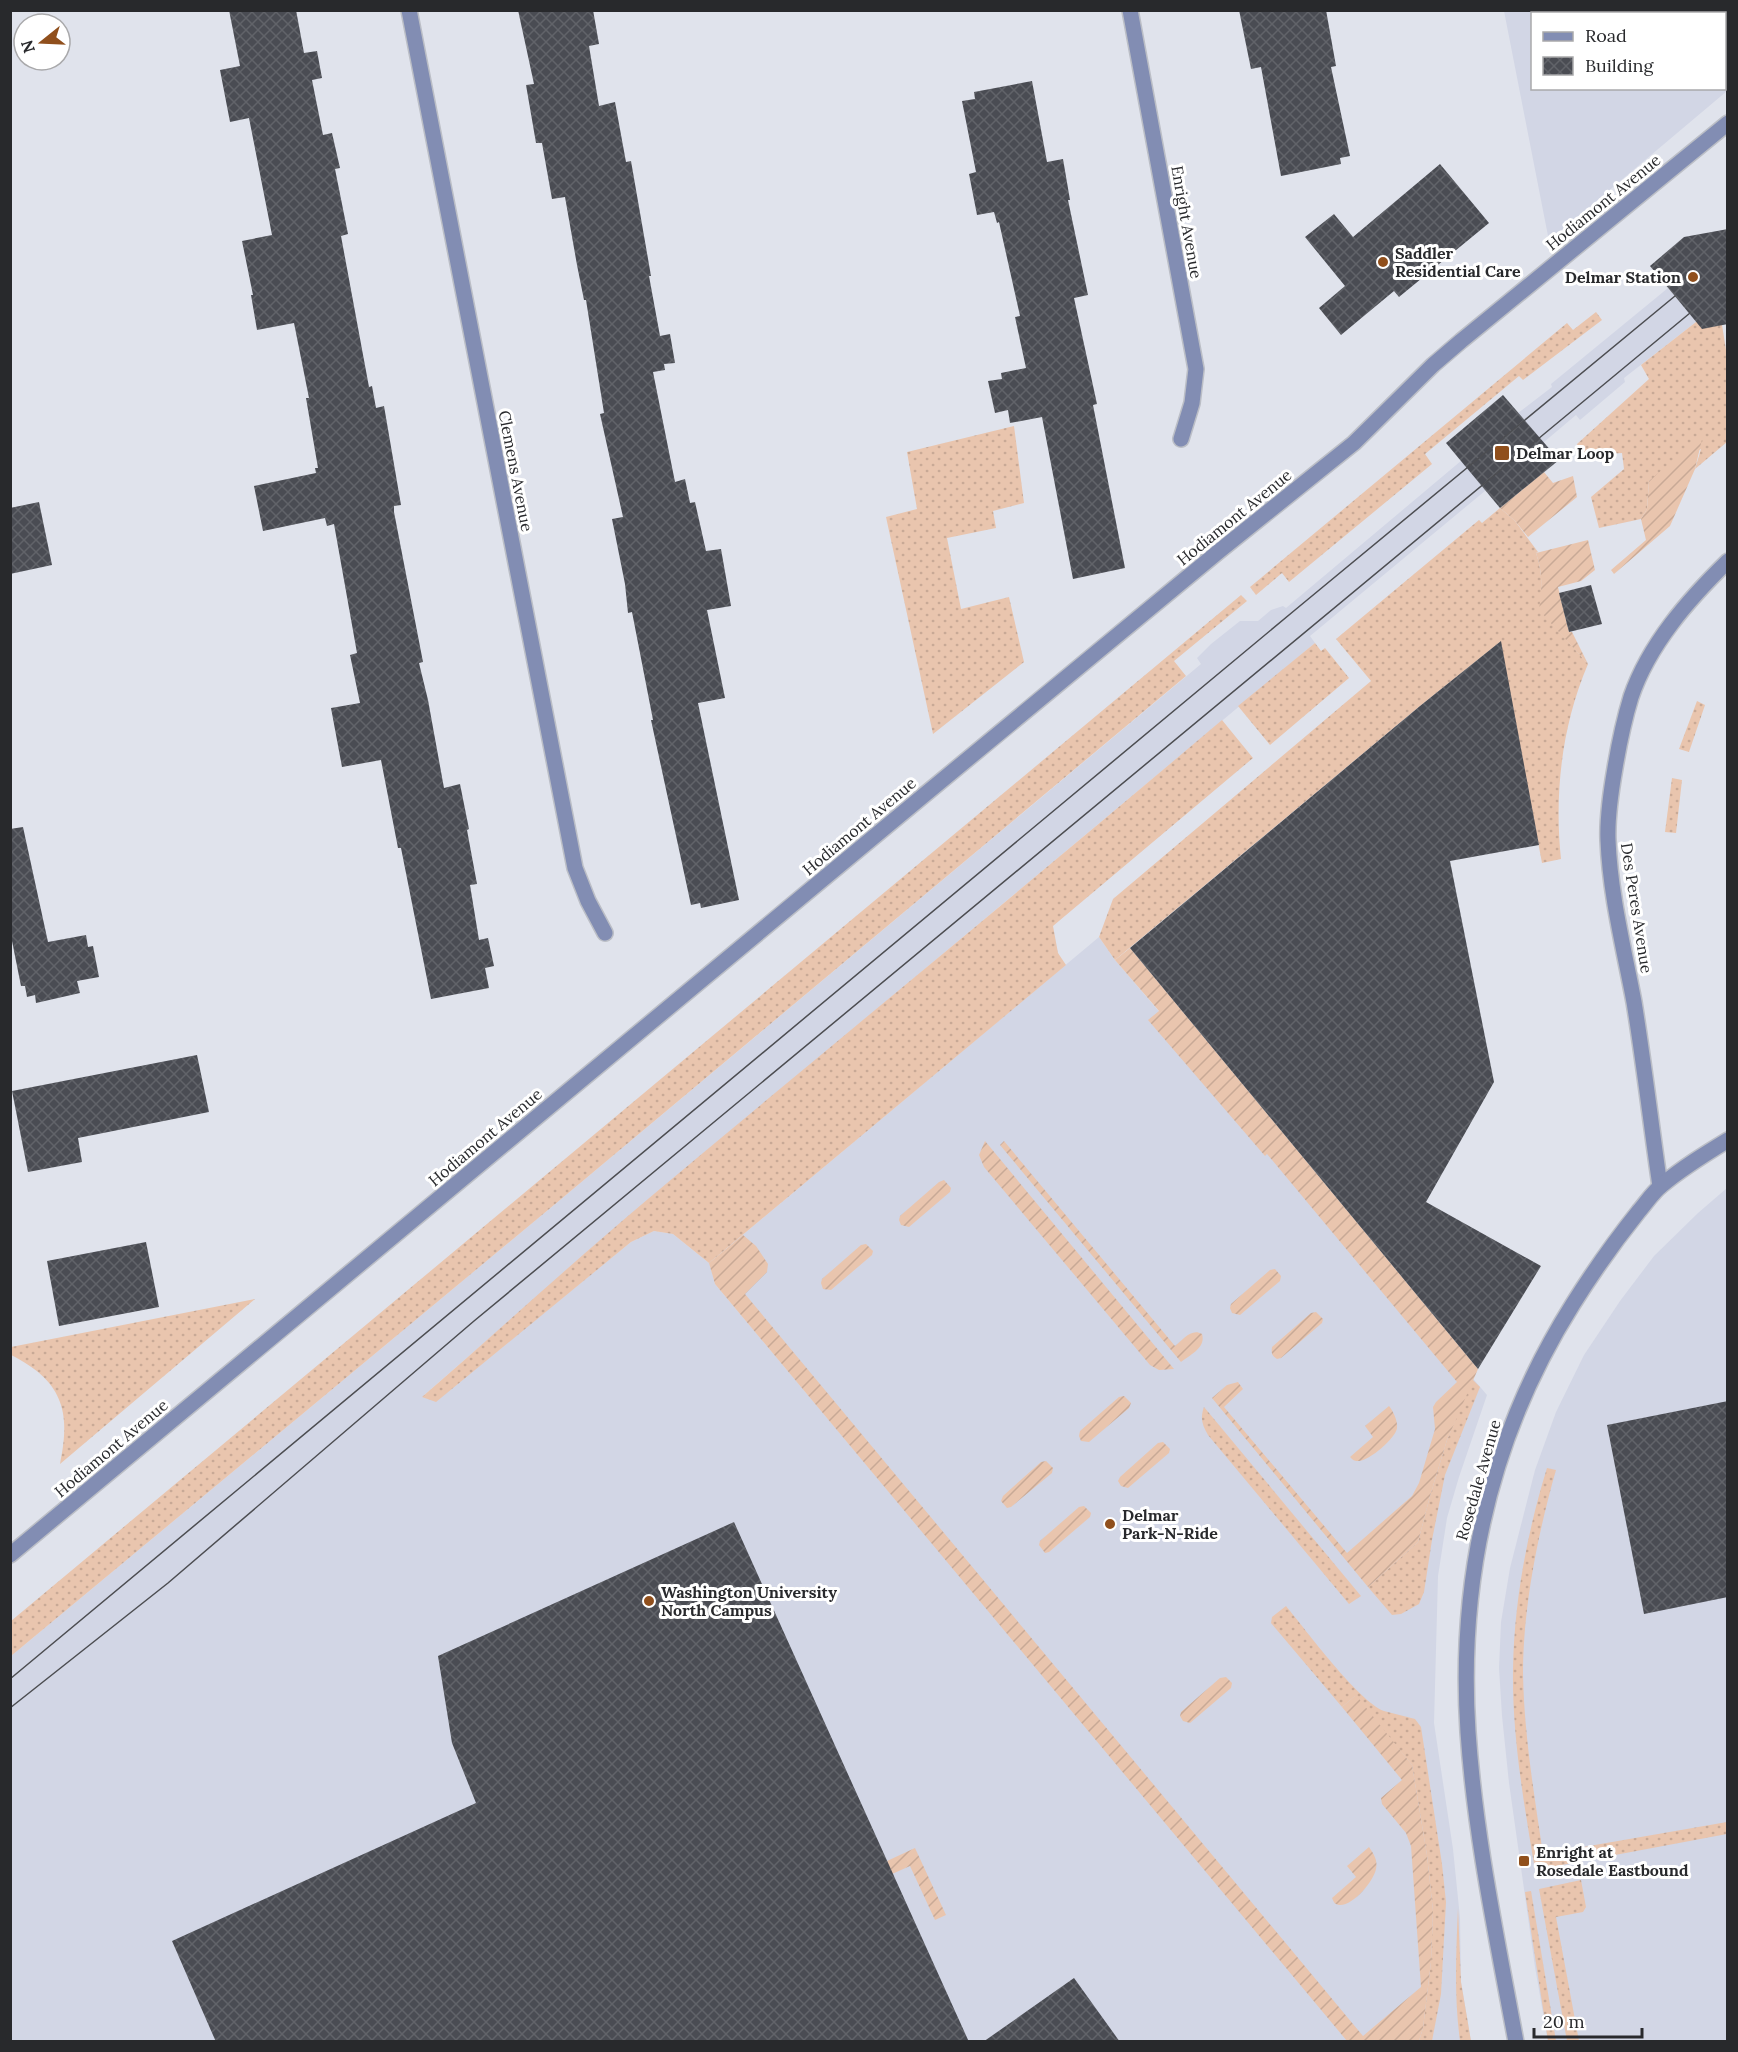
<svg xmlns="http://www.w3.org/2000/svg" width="1738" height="2052" viewBox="0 0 1738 2052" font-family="Lora,serif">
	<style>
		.built { fill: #d2d6e5; fill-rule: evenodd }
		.grass { fill: url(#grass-dots) }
		.garden { fill: url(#garden-furrows) }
		.building { fill: url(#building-cross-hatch) }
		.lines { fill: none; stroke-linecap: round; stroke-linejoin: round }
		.minor-casing { stroke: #bbbec6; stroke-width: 18 }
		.minor { stroke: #828db3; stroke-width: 15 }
		.tram { stroke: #4c4d51; stroke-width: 1.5 }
		.poi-dot { fill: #904f1c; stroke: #fff; stroke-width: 2 }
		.labels { text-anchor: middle; stroke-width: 6; stroke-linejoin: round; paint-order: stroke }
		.street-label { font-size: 16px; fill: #28292c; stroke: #fff }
		.poi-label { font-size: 16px; font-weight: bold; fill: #28292c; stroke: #fff; text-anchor: start }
	</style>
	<defs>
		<pattern id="grass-dots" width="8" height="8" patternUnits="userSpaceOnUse" patternTransform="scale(1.5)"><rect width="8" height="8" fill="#e9c5ae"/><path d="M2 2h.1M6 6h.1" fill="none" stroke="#c8a996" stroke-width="1.8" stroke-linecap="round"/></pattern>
		<pattern id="garden-furrows" width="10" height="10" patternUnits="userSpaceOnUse" patternTransform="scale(1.5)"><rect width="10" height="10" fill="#e9c5ae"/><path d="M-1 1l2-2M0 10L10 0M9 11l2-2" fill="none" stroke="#c8a996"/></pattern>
		<pattern id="building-cross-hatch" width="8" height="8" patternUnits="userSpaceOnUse" patternTransform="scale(1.5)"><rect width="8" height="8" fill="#4a4c53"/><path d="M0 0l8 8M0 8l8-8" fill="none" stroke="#616369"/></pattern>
	</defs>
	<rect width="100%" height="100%" fill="#e0e3ec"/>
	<!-- built -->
	<g class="built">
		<path d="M1504,11h223v80l-178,150zM1532,14h192v74h-192z"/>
		<path d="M1668,288l28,34 -72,56 1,4 -45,38 -4,-5 -32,27 -234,194 5,7 -668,558 -224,195 13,5 195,-159 23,-11 19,3 36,29 390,-326 16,23 372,435 -28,82 -12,41 -9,58 -4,147 19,126 7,69 1,64 10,59 -1460,1v-386l549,-456 641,-536 -4,-6 14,-14 29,-23h18l13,-11 12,-4 3,2 232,-195 34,-26 -1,-3zM710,1265l195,246 -190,-227z"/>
		<polygon points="1727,1188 1727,2041 1548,2042 1535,1967 1509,1783 1502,1716 1499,1668 1501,1622 1510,1568 1535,1470 1556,1412 1584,1355 1620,1301 1654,1256 1698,1213"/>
	</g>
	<!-- grass -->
	<g class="grass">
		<polygon points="1596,312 1602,320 1523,380 1519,376 1425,454 1432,464 1289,582 1282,573 1256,595 1250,587 1567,323 1573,330"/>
		<polygon points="1696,322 1722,325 1727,356 1727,442 1695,469 1701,449 1649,481 1647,509 1641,519 1599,528 1591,497 1624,469 1622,453 1581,456 1577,444 1649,379 1641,365"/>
		<polygon points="1014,426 1024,503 993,511 996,528 947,538 961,609 1009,597 1024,662 933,734 886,517 917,509 907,452"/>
		<path d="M1500,508l15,13 23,31 -2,1c7,20 6,37 4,57l48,54c-26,61 -34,129 -27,195l-19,4 -42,-221 -80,64 -305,254 -16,-23 14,-38 258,-218 -35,-42 143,-119 3,3z"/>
		<polygon points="1241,595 1247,601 1174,661 1186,676 560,1200 11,1656 11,1621"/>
		<polygon points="1315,643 1321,651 1325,648 1349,678 1270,745 1238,706"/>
		<polygon points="1697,701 1705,705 1689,752 1679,749"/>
		<path d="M1222,720l31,38 -200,168 5,27 8,12 -357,298 -36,-29 -19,-3 -23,11 -195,160 -14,-5c76,-66 150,-134 226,-198 191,-160 384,-318 574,-479z"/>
		<polygon points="1672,778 1682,780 1676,833 1665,832"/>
		<path d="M255,1299l-195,165c12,-54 1,-84 -49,-109v-8z"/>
		<polygon points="1472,1379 1480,1387 1445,1475 1432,1540 1424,1592 1419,1604 1401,1614 1392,1615 1368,1587 1418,1542 1430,1496 1447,1440"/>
		<path d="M1204,1407l157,189 -12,8 -141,-169c-6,-10 -8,-17 -4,-28z"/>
		<path d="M1547,1468l9,2c-18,63 -33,137 -33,203 1,61 11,121 20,181l184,-32v12l-192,36c-11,-66 -23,-134 -22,-200 1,-68 14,-137 34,-202z"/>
		<path d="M1286,1606c20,24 72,95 98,105 10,3 21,5 31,8l6,8 21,137 4,38 -5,92 -9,47h-13l4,-13 8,-66 2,-51 -6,-56 -15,-90 -57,-69 -13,11 -71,-84 1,-6z"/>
		<polygon points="1581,1880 1586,1907 1583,1912 1556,1917 1579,2041 1567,2041 1539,1889"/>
		<polygon points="1531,1891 1556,2041 1548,2041 1525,1892"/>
		<path d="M1458,1908l3,74 10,59h-11c-6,-44 -4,-88 -2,-133z"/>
	</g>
	<!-- garden -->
	<g class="garden">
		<polygon points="1703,435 1695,469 1670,526 1614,574 1611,570 1646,540 1641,519 1647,509 1649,481"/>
		<polygon points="1544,472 1553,483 1573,476 1577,497 1528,537 1515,521 1500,508"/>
		<path d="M1588,540l7,30 -14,11 -23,6 11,45h3l16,32 -49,-54c3,-21 4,-37 -3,-57z"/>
		<polygon points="1130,948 1478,1369 1447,1440 1430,1496 1418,1542 1368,1587 1212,1398 1227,1385 1238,1382 1243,1389 1224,1407 1347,1553 1412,1496 1419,1483 1435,1429 1433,1407 1436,1402 1457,1382 1267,1154 1265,1156 1148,1020 1159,1011 1115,960"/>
		<polygon points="985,1141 1174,1369 1159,1370 1150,1365 984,1167 979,1155"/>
		<path d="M1004,1141l171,205c8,-6 16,-18 27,-12 4,14 -11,20 -21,28l-181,-217z"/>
		<polygon points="944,1180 951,1188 950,1192 909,1227 901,1225 899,1220 900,1216 939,1182"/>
		<polygon points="743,1235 756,1246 768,1264 767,1272 745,1294 1363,2036 1421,1987 1411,1846 1406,1833 1382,1804 1381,1798 1402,1780 1342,1707 1356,1695 1412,1765 1427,1855 1433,1911 1431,1962 1423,2028 1419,2041 1347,2041 715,1284 709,1263"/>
		<polygon points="866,1244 873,1251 872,1255 831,1290 823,1289 821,1283 822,1279 861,1245"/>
		<polygon points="1275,1269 1281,1276 1280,1281 1240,1315 1232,1313 1230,1308 1231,1304 1270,1270"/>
		<path d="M1316,1312l7,7 -1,4 -41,35 -4,1c-5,-3 -6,-6 -5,-12l39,-34z"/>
		<polygon points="1124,1396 1131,1403 1129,1408 1089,1442 1081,1441 1079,1436 1080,1431 1119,1397"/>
		<path d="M1389,1406c4,5 9,15 8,22 -1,10 -29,34 -39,33 -4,0 -5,-1 -8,-4l23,-20 -8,-11z"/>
		<polygon points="1163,1442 1170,1449 1169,1453 1128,1488 1121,1486 1118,1481 1120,1477 1158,1443"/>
		<polygon points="1046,1461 1053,1468 1052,1473 1011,1507 1007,1508 1001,1501 1003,1496 1041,1462"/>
		<polygon points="1084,1506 1091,1513 1090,1517 1049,1552 1045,1553 1039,1545 1040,1541 1079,1507"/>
		<polygon points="1226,1677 1232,1683 1231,1688 1190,1723 1183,1721 1180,1716 1181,1712 1220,1678"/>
		<path d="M1369,1847c5,7 9,14 7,22 -2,12 -24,38 -37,36 -5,-1 -5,-3 -7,-7l24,-21 -9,-11z"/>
		<polygon points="915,1848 946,1915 935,1920 910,1866 892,1874 887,1861"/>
	</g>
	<!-- building -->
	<g class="building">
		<polygon points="229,10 296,10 304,53 317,51 322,78 312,80 323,135 332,133 340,168 335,169 348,234 341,236 369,387 372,386 376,408 384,406 401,505 394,506 394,512 423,662 419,663 428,700 444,788 460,784 469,829 467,830 477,884 470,885 479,940 488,938 494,966 485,968 489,988 431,999 401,848 398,848 381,760 342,767 331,708 360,703 350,655 357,653 334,524 327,526 325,518 263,531 254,486 316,473 315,468 318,468 306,398 309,398 294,323 257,330 251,295 253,295 242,241 272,235 249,118 230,122 220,70 240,66"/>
		<polygon points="518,10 593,10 599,44 589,46 599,106 615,102 626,162 631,161 651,276 649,276 660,336 670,334 675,363 664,364 665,370 653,372 675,482 685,479 690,503 695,502 706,551 721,549 731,606 707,610 725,698 698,703 739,900 701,908 700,903 691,905 651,720 653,720 632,612 628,613 625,584 612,519 623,517 600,414 604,413 586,300 584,300 577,265 565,197 552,199 542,143 536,143 526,85 534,84"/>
		<polygon points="1239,10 1326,10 1336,66 1331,67 1350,156 1340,158 1341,164 1281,176 1261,67 1251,69"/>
		<polygon points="1032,81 1047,162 1063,159 1070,200 1068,200 1088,295 1074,298 1097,404 1093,405 1125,568 1073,579 1042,417 1010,423 1008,410 995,413 988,381 1002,379 1001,373 1026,368 1015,317 1020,316 999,222 997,223 994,212 977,215 969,174 976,172 962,101 975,99 974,92"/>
		<polygon points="1440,164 1489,223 1399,297 1394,291 1341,335 1319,308 1345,286 1305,237 1334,214 1353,237"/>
		<polygon points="1728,229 1728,324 1702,329 1650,266 1684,237"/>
		<polygon points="1503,395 1559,460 1500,508 1446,443"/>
		<polygon points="39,502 52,565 10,574 10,508"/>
		<polygon points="1591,585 1602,624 1569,632 1559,593"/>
		<polygon points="1501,641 1539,845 1450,861 1494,1082 1426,1202 1541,1266 1478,1369 1130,948 1420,706"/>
		<polygon points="23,827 48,942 86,935 88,947 93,946 99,977 77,981 80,993 36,1003 35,995 27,997 25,986 21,986 10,931 10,829"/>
		<polygon points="197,1055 209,1112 78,1138 82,1162 28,1172 12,1091"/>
		<polygon points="146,1242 159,1307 59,1326 47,1261"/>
		<polygon points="1728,1401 1728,1597 1644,1614 1607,1425"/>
		<polygon points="734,1522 969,2042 216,2042 172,1941 476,1803 452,1743 438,1656"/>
		<polygon points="1074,1978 1120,2042 983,2042"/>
	</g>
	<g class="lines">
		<!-- minor casing -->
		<g class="minor-casing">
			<g id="minor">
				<polyline points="409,10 575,868 588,901 605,933"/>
				<polyline points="1130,10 1196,369 1192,403 1181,439"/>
				<path d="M1660,1186c-9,-61 -16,-123 -26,-184 -10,-53 -24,-108 -26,-162 -1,-24 3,-49 7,-72 4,-24 9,-48 16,-71 18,-53 58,-98 97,-136"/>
				<polyline points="10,1555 923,796 1218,552 1354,443 1433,365 1461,341 1728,123"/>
				<path d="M1516,2042c-19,-103 -41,-206 -48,-310 -10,-153 23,-298 105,-428 20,-32 42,-63 66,-93 7,-8 14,-19 23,-26 20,-17 43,-31 66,-45"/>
			</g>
		</g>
		<!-- minor -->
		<use href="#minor" class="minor"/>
		<!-- tram -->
		<g class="tram">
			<polyline points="10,1679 1295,610 1675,296"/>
			<polyline points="10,1708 168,1583 474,1321 1690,313"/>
		</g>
	</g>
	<!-- markers -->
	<g class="poi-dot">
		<circle cx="1383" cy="262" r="6"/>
		<circle cx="1693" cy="277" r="6"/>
		<rect x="1494" y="445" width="16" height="16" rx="3"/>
		<circle cx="1110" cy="1524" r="6"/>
		<circle cx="649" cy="1601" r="6"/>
		<rect x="1518" y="1855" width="12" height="12" rx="3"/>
	</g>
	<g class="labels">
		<!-- street labels -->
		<g class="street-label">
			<text transform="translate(1603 202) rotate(-39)" y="6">Hodiamont Avenue</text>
			<text transform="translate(1187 222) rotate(80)" y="6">Enright Avenue</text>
			<text transform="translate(516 471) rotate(79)" y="6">Clemens Avenue</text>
			<text transform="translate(1234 517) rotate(-39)" y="6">Hodiamont Avenue</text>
			<text transform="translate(859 826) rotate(-40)" y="6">Hodiamont Avenue</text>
			<text transform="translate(1637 908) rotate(81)" y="6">Des Peres Avenue</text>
			<text transform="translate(485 1137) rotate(-40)" y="6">Hodiamont Avenue</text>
			<text transform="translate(111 1448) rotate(-40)" y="6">Hodiamont Avenue</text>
			<text transform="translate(1478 1480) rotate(-74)" y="6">Rosedale Avenue</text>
		</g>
		<!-- poi labels -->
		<g class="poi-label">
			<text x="1395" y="259">Saddler<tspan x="1395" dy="18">Residential Care</tspan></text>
			<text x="1681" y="283" text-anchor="end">Delmar Station</text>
			<text x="1516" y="459">Delmar Loop</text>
			<text x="1122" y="1521">Delmar<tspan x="1122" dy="18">Park-N-Ride</tspan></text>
			<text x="661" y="1598">Washington University<tspan x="661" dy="18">North Campus</tspan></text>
			<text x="1536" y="1858">Enright at<tspan x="1536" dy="18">Rosedale Eastbound</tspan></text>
		</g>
	</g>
	<!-- border -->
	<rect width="1738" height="2052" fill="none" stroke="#28292c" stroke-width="24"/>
	<!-- legend -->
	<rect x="1531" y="12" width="195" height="78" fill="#ffffff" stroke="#a9a9ab" stroke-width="1.5"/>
	<rect x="1543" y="32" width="30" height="9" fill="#828db3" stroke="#a9a9ab" stroke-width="1.5"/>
	<text x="1585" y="42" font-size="18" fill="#28292c">Road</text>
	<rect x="1543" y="57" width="30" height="18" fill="url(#building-cross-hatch)" stroke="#a9a9ab" stroke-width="1.5"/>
	<text x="1585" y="72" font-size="18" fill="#28292c">Building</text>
	<!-- north arrow -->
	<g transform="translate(42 42) rotate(252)"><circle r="28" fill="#ffffff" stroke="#a9a9ab" stroke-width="1.5"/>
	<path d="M0-4.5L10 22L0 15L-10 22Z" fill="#904f1c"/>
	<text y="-9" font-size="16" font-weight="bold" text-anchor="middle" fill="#28292c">N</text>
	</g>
	<!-- scale -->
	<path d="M1534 2028v9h108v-9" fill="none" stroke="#28292c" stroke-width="3"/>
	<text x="1543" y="2028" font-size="18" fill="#28292c" stroke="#ffffff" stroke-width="4.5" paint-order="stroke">20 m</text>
</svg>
